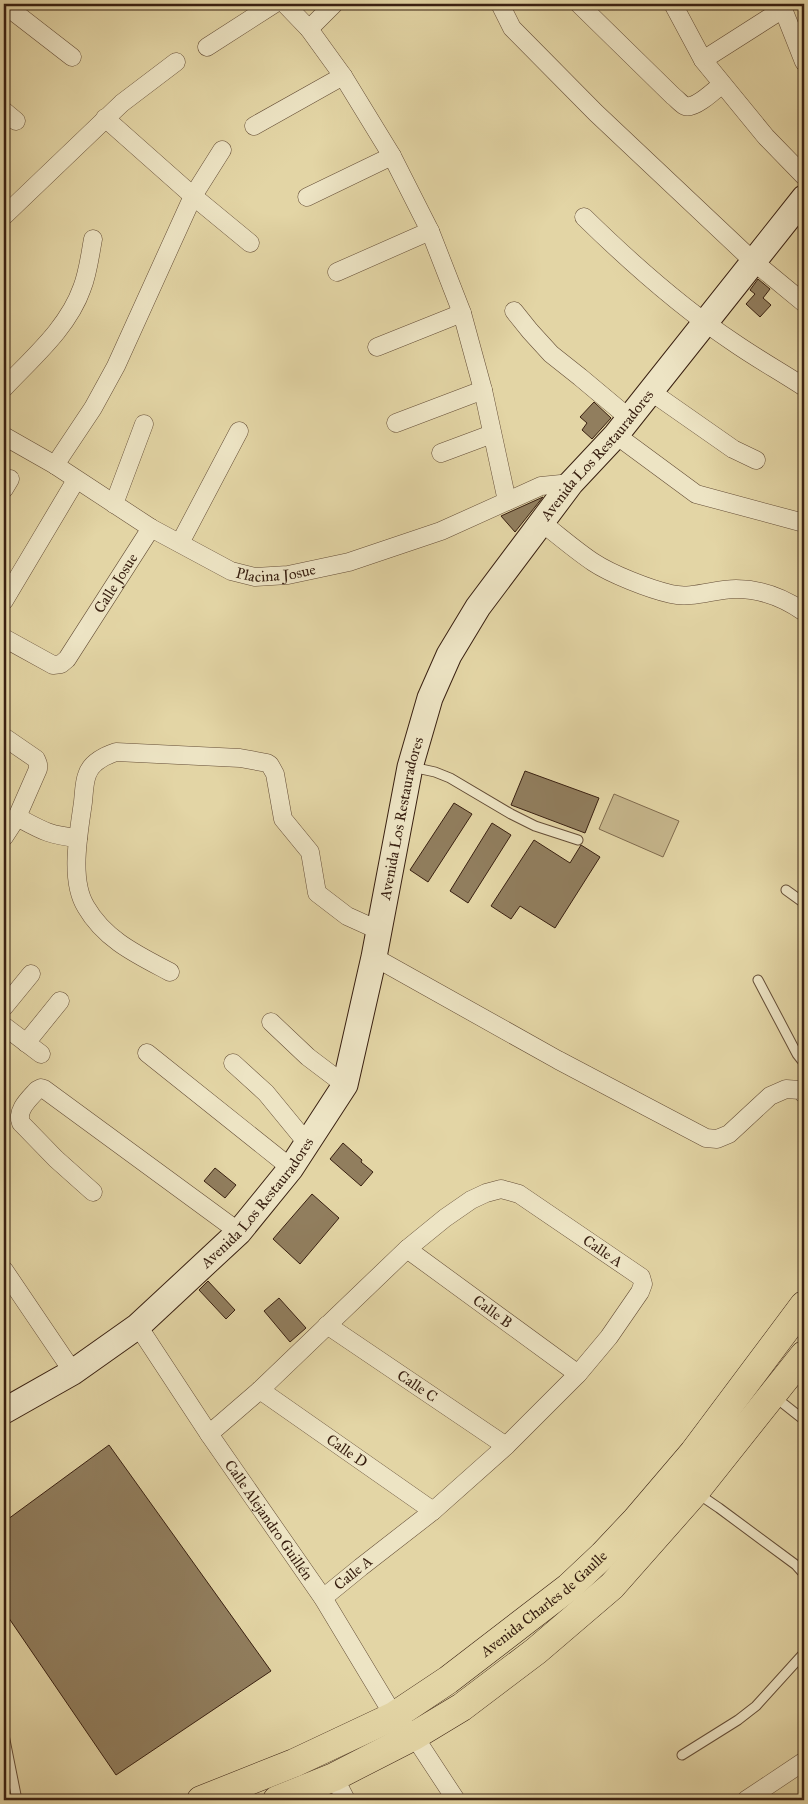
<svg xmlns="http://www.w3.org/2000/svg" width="808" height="1804" viewBox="0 0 808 1804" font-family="'IM FELL Great Primer',serif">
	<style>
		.green { fill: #c6b68c; stroke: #806b4e }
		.building { fill: #917e5e; stroke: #392011 }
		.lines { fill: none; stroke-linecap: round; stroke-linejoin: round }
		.lane-casing { stroke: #644d36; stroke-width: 11 }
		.street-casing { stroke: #644d36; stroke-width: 19 }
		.secondary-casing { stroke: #392011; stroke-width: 27 }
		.primary-casing { stroke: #392011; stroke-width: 29 }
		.lane { stroke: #ede4c4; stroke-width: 9 }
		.street { stroke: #ede4c4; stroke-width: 18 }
		.secondary { stroke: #ede4c4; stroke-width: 25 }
		.primary { stroke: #e3d5a5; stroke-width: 28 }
		.labels { text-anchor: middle; stroke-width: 4; stroke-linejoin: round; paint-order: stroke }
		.street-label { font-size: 15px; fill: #392011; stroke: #ede4c4 }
	</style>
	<rect width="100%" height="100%" fill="#e3d5a5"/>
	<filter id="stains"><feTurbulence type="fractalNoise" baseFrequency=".004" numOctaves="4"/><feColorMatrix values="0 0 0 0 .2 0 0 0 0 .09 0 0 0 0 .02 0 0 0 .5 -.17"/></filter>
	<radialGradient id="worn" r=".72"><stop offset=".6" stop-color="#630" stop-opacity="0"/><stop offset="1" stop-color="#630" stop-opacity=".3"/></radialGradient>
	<!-- green -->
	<polygon class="green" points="614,794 679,821 663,857 599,829"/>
	<!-- building -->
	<g class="building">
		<polygon points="758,279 770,289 763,298 771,305 760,317 746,304 755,294 750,290"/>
		<polygon points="594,402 611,418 592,439 582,430 587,423 580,417"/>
		<polygon points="543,497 515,532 501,516"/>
		<polygon points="525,771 599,798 585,833 511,805"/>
		<polygon points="454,803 472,814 428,882 410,870"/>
		<polygon points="492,823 511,835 468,903 450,891"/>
		<polygon points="534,840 570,863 581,845 600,857 555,928 520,906 511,919 491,906"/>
		<polygon points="343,1143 362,1160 361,1162 373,1172 361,1186 330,1159"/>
		<polygon points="215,1168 236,1185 225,1198 204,1181"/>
		<polygon points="312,1194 339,1218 300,1264 273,1239"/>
		<polygon points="208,1281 235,1310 226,1319 199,1290"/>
		<polygon points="279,1298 306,1328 290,1342 264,1311"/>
		<polygon points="109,1445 271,1671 116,1775 4,1611 4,1522"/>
	</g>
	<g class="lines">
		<!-- lane casing -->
		<g class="lane-casing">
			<g id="lane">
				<polyline points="412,767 435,772 450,778 511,814 535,826 578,840"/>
				<polyline points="786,890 804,903"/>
				<polyline points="758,980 797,1054 804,1063"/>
				<polyline points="775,1397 804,1420"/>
				<polyline points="697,1493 719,1508 796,1565 804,1574"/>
				<polyline points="4,1735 17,1800"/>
				<polyline points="682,1755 738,1720 756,1706 804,1653"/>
			</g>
		</g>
		<!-- street casing -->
		<g class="street-casing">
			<g id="street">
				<polyline points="285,4 309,29 343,76 392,156 430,231 462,313 483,390 507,501"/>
				<polyline points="500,4 512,28 596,113 753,261 804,303"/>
				<path d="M579,4l94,92c4,3 8,8 12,10 9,4 30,-16 37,-22"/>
				<polyline points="673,4 703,60 766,137 804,176"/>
				<polyline points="781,4 804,62"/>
				<polyline points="5,5 72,57"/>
				<polyline points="309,29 334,4"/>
				<polyline points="207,47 274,4"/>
				<polyline points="703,60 783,9"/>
				<polyline points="4,111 16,121"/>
				<polyline points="105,118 193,196 250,243"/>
				<polyline points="254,126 343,76"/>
				<polyline points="307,197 392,156"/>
				<polyline points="4,216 122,103 176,62"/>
				<path d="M584,217c46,45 95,89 149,125 23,16 48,30 71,45"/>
				<polyline points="337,272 430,231"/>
				<polyline points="514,311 530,331 551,354 580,377 629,418"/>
				<polyline points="377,347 462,313"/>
				<path d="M4,388c28,-30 64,-60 78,-100 6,-15 8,-33 11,-49"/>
				<polyline points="650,391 733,449 756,460"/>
				<polyline points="396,423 483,390"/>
				<polyline points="616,435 696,494 804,523"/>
				<path id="s1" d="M4,436l51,29 96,63 80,43 24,6 33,-2 61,-13 92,-31 100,-45 30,-3"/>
				<polyline points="441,453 492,434"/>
				<polyline points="55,465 93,408 116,366 193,196 222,150"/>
				<polyline points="4,489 10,479"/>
				<polyline points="114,504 144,424"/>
				<path d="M541,522c17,13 34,28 52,40 18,12 56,27 78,32 21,5 44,-5 65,-5 25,0 48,9 68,23"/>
				<polyline points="180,543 239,431"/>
				<polyline points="4,601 76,480"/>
				<path id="s2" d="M4,638l49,27 8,-1 6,-5 84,-131"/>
				<polyline points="4,737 36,759 38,764 38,769 17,817 4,837"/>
				<path d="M17,817c26,14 32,18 61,21"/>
				<polyline points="374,957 558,1060 706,1138 717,1139 729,1134 770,1096 786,1089 800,1090 804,1094"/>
				<path d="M170,972c-32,-17 -65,-32 -84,-65 -17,-27 -7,-75 -3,-105 1,-9 1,-19 4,-27 4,-13 17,-19 29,-23l124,6 27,5 3,2 5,9 8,45 27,33 7,41 30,23 31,14"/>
				<polyline points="4,1007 31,974"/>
				<polyline points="271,1022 308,1057 345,1085"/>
				<polyline points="4,1026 41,1054"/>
				<polyline points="26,1043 60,1001"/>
				<polyline points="147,1053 291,1168"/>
				<polyline points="233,1063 266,1093 307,1143"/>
				<path d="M93,1192l-37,-33 -35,-36c-5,-13 8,-24 16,-33l4,-2 3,1 195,143"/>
				<path id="s3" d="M407,1249l171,125"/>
				<polyline points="4,1270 73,1372"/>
				<path id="s4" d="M327,1325l179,121"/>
				<path id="s5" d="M138,1326l71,108 114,164 71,118 20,20 42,64"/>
				<path id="s6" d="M260,1390l173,121"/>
				<path id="s7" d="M209,1434l51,-44 147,-141 38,-31 26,-18 15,-7 15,-4 18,5 122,83 2,7 -3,8 -31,45 -31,37 -72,72 -73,65 -72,56 -38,31"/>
				<polyline points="334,1777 346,1800"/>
				<polyline points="746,1800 803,1762"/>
			</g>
		</g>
		<!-- secondary casing -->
		<g class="secondary-casing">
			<g id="secondary">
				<path id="s8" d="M4,1411l69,-39 65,-46 101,-94 52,-64 54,-83 29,-128 36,-190 20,-69 19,-43 29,-48 93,-124 45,-48 188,-237"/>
			</g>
		</g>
		<!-- primary casing -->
		<g class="primary-casing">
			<g id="primary">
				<path id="s9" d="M201,1800l93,-37 100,-47 54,-36 121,-93 34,-32 33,-35 58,-68 110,-147"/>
				<polyline points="277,1800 334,1777 414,1736 462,1707 536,1651 612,1586 695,1492 804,1355"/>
			</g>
		</g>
		<!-- lane -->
		<use href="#lane" class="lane"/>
		<!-- street -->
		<use href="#street" class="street"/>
		<!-- secondary -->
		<use href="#secondary" class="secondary"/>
		<!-- primary -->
		<use href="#primary" class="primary"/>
	</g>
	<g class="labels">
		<!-- street labels -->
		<g class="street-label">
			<text dy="5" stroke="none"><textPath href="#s8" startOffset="1171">Avenida Los Restauradores</textPath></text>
			<text dy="5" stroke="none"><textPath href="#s1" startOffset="310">Placina Josue</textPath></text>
			<text dy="5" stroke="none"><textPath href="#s2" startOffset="162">Calle Josue</textPath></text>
			<text dy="5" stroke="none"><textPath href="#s8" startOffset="751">Avenida Los Restauradores</textPath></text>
			<text dy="5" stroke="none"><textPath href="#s8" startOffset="331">Avenida Los Restauradores</textPath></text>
			<text dy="5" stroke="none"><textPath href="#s7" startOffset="504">Calle A</textPath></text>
			<text dy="5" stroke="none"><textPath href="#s3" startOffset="106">Calle B</textPath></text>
			<text dy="5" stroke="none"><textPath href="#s4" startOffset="109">Calle C</textPath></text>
			<text dy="5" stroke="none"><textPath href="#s6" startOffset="106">Calle D</textPath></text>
			<text dy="5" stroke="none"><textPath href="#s5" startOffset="234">Calle Alejandro Guillén</textPath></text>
			<text transform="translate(353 1573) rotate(-39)" y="5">Calle A</text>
			<text dy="5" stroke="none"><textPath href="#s9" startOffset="398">Avenida Charles de Gaulle</textPath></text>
		</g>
	</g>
	<!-- margin -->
	<rect width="808" height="1804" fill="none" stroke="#e3d5a5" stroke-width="20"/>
	<rect x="5" y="5" width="798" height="1794" fill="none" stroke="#392011" stroke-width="2.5"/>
	<rect x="10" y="10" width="788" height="1784" fill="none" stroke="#392011"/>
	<rect width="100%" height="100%" filter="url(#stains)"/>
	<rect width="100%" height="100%" fill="url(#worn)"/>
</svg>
